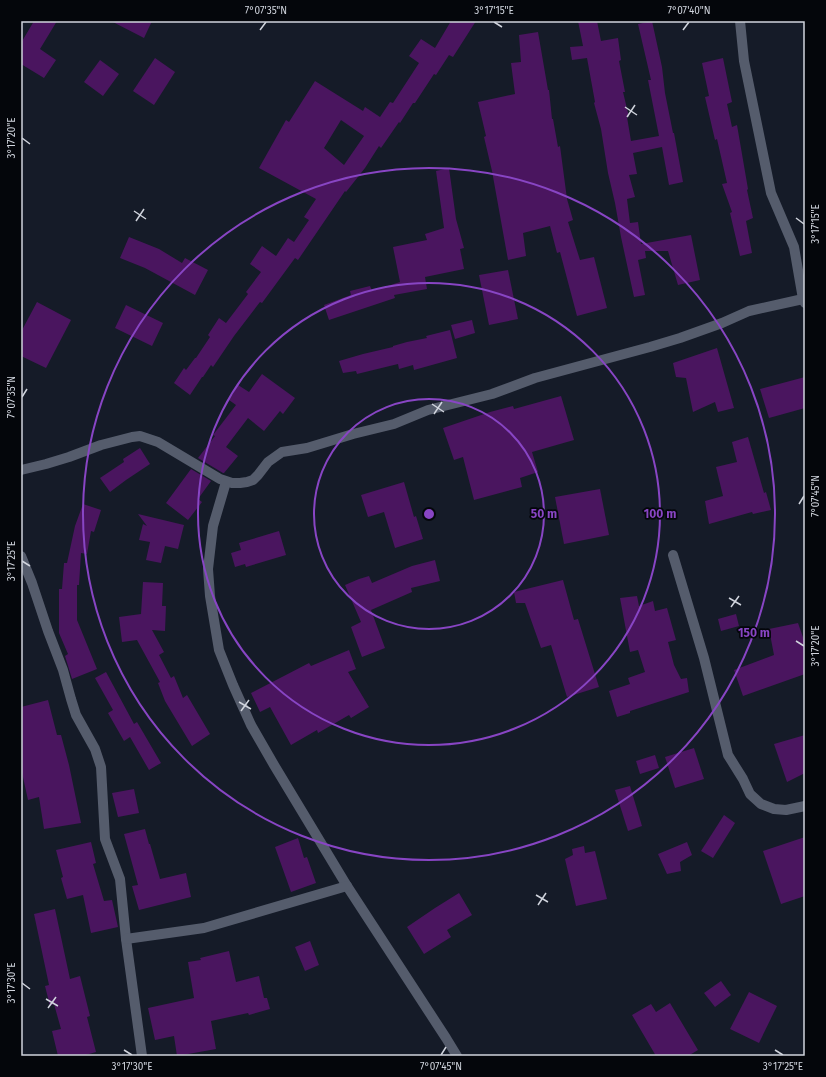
<svg xmlns="http://www.w3.org/2000/svg" width="826" height="1077" viewBox="0 0 826 1077" font-family="'Fira Sans',sans-serif">
	<style>
		.building { fill: #4a155f; fill-rule: evenodd }
		.lines { fill: none; stroke-linecap: round; stroke-linejoin: round }
		.street { stroke: #555c6c; stroke-width: 10 }
		.ticks { fill: none; stroke: #d0d4dd; stroke-width: 1.5 }
		.ring { fill: none; stroke: #8845c4; stroke-width: 2 }
		.centre { fill: #8845c4; stroke: #04060b; stroke-width: 2 }
		.ring-label { font-size: 12px; text-anchor: middle; font-weight: bold; fill: #8845c4; stroke: #04060b; stroke-width: 3.5; stroke-linejoin: round; paint-order: stroke }
		.neatline { fill: none; stroke: #d0d4dd; stroke-width: 1.5 }
		.ticks-label { font-size: 10px; text-anchor: middle; fill: #d0d4dd }
	</style>
	<rect width="100%" height="100%" fill="#151b28"/>
	<!-- building -->
	<g class="building">
		<polygon points="34,21 57,21 40,49 56,60 44,78 21,64 21,43"/>
		<polygon points="111,21 152,21 144,38"/>
		<path d="M451,21h25l-23,36 -4,-2 -13,20 -2,-1 -19,29h-2l-13,20 -1,-1 -18,26 -2,-2 -14,22 -19,24 -1,-1 -47,69 -3,-2 -33,45 -2,-1 -26,34 -21,31 -2,-2 -8,12h-1l-12,18 -16,-12 10,-15 2,2 9,-12h1l14,-21 -2,-2 11,-17 7,5 22,-29 -2,-2 15,-20 -11,-8 12,-18 14,10 12,-18 6,4 15,-22 -5,-3 12,-18 -57,-31 27,-48 3,2 26,-41 48,30 2,-4 15,10 10,-15 3,1 26,-40 -10,-7 12,-17 14,9zM341,120l23,16 -20,29 -20,-17z"/>
		<polygon points="578,21 597,21 601,41 618,38 621,60 619,61 625,92 623,92 629,117 627,117 631,141 659,136 648,80 651,80 638,24 652,21 662,67 665,93 673,133 674,133 683,182 669,185 662,147 633,153 637,174 629,175 635,197 627,199 630,223 638,222 641,244 691,235 700,280 678,285 668,251 645,251 646,258 638,260 645,295 634,297 621,237 615,203 608,173 601,129 594,103 595,102 587,58 572,60 570,47 583,46"/>
		<polygon points="538,32 548,90 549,90 552,119 553,119 558,147 560,146 567,199 573,220 568,222 580,260 594,257 607,308 577,316 560,252 557,253 550,226 523,233 526,256 508,260 492,171 484,137 486,136 478,102 515,94 511,63 521,62 519,35"/>
		<polygon points="155,58 175,72 154,105 133,91"/>
		<polygon points="723,58 732,102 727,104 732,127 737,125 748,189 747,190 753,218 746,221 752,253 740,256 730,213 732,212 722,184 727,183 717,139 715,140 705,97 709,96 702,63"/>
		<polygon points="100,60 119,74 103,96 84,82"/>
		<polygon points="449,168 456,219 464,248 460,249 464,269 425,277 427,289 394,295 395,298 329,320 324,305 351,295 350,291 370,286 372,291 400,282 393,247 427,240 425,234 444,228 436,171"/>
		<polygon points="129,237 159,249 182,263 185,258 208,270 195,295 145,268 120,258"/>
		<polygon points="508,270 518,319 489,325 479,275"/>
		<polygon points="37,302 71,320 46,368 21,356 21,332"/>
		<polygon points="126,305 163,323 152,346 115,328"/>
		<polygon points="472,320 475,333 455,339 451,325"/>
		<polygon points="450,330 457,358 414,370 413,365 399,369 398,364 357,374 356,371 343,373 339,361 363,354 393,347 393,346 407,342 427,338 426,336"/>
		<polygon points="717,348 734,408 718,412 715,402 693,412 686,378 676,377 673,363"/>
		<polygon points="262,374 295,398 283,414 280,411 264,431 248,418 226,447 238,456 224,473 223,473 198,458 215,436 213,435 236,405 229,400 238,385 249,392"/>
		<polygon points="805,377 805,408 769,418 760,389"/>
		<polygon points="561,396 574,440 532,452 538,472 520,478 522,487 474,500 463,457 454,460 443,428 490,412 513,406 514,409"/>
		<polygon points="748,437 764,493 766,492 771,510 753,514 752,512 709,524 705,501 723,496 716,467 737,462 732,442"/>
		<polygon points="140,448 150,464 126,480 110,492 100,478 124,462 123,459"/>
		<polygon points="191,469 211,481 198,499 202,502 188,520 166,503"/>
		<polygon points="404,482 414,517 416,516 423,539 395,548 384,512 368,517 361,495"/>
		<polygon points="600,489 609,535 564,544 555,497"/>
		<polygon points="83,504 101,510 94,532 91,531 87,554 81,553 79,585 77,585 77,620 97,669 72,679 65,656 68,654 59,633 59,589 62,589 64,563 67,563 75,526"/>
		<polygon points="138,514 184,525 178,549 165,546 161,563 146,560 150,542 139,540 143,524 147,526"/>
		<polygon points="279,531 286,555 246,567 245,564 235,567 231,553 241,550 239,543"/>
		<polygon points="435,560 440,581 411,588 412,592 371,610 385,648 362,657 351,627 361,622 345,585 359,579 369,576 372,583 412,566"/>
		<polygon points="563,580 574,620 578,619 599,687 567,697 551,645 541,648 525,603 516,603 514,592"/>
		<polygon points="143,582 163,583 162,606 166,606 165,631 152,630 164,652 159,655 171,678 174,676 183,698 187,695 210,734 192,746 165,701 158,683 160,682 137,640 122,642 119,617 141,614"/>
		<polygon points="637,596 639,606 653,601 655,611 667,608 676,640 668,642 674,665 681,679 687,678 689,692 630,711 630,713 617,717 609,691 630,684 628,678 645,672 638,650 630,652 620,598"/>
		<polygon points="736,614 739,626 721,631 718,619"/>
		<polygon points="798,623 805,643 805,674 743,696 734,670 774,655 769,629"/>
		<polygon points="349,650 356,669 348,672 369,707 351,718 349,715 318,733 317,730 291,745 270,707 260,712 251,693 309,663 311,666"/>
		<polygon points="106,672 134,724 137,722 161,763 149,770 130,737 124,741 108,713 113,710 95,678"/>
		<polygon points="48,700 57,735 61,735 69,765 81,823 44,829 39,797 28,800 21,768 21,707"/>
		<polygon points="805,735 805,773 787,782 774,744"/>
		<polygon points="694,748 704,779 675,788 665,757"/>
		<polygon points="655,755 659,768 640,774 636,761"/>
		<polygon points="630,786 642,826 628,831 615,790"/>
		<polygon points="134,789 139,813 118,817 112,793"/>
		<polygon points="724,815 735,823 713,858 701,851"/>
		<polygon points="145,829 149,844 150,844 160,879 186,873 191,897 139,910 132,886 138,885 124,834"/>
		<polygon points="805,837 805,896 781,904 763,851"/>
		<polygon points="298,838 304,858 307,857 316,883 291,892 275,847"/>
		<polygon points="91,842 96,863 93,864 104,901 112,900 118,927 91,933 83,895 67,899 61,878 63,877 56,850"/>
		<polygon points="687,842 692,855 680,862 681,871 667,874 658,854"/>
		<polygon points="584,846 585,853 595,851 607,899 576,906 565,859 573,855 572,849"/>
		<polygon points="459,893 472,915 447,930 451,937 424,954 407,927 435,908"/>
		<polygon points="55,909 70,979 80,976 90,1016 87,1017 96,1052 82,1056 58,1056 52,1031 61,1029 54,1004 50,1006 45,986 49,985 34,914"/>
		<polygon points="310,941 319,965 305,971 295,947"/>
		<polygon points="229,951 236,982 259,976 264,998 267,998 270,1009 249,1015 248,1013 211,1021 216,1049 177,1056 174,1036 155,1040 148,1008 194,998 188,962 201,960 200,958"/>
		<polygon points="721,981 731,995 715,1007 704,993"/>
		<polygon points="749,992 777,1006 759,1043 730,1029"/>
		<polygon points="670,1003 698,1050 688,1056 656,1056 632,1015 651,1004 656,1012"/>
	</g>
	<g class="lines">
		<!-- street -->
		<g class="street">
			<polyline points="740,21 744,61 771,193 794,247 803,299 805,303"/>
			<polyline points="21,470 46,464 69,457 101,445 132,437 140,436 158,442 220,479 232,483 240,483 247,482 253,480 258,475 268,462 282,452 307,448 353,434 394,424 428,410 492,394 535,378 650,347 680,338 722,323 749,311 803,299"/>
			<polyline points="226,482 213,526 208,569 210,596 219,650 233,685 251,725 274,765 347,886 446,1038 457,1056"/>
			<polyline points="673,555 704,658 728,755 743,779 750,794 761,804 774,809 786,810 805,806"/>
			<polyline points="21,556 32,583 48,631 63,670 71,699 76,715 95,749 101,767 105,839 120,879 126,939 142,1056"/>
			<polyline points="126,939 204,928 347,886"/>
		</g>
	</g>
	<!-- ticks -->
	<path class="ticks" d="M494,22l8,5M260,30l6,-8M683,30l6,-8M625,107l12,8M627,117l8,-12M22,138l8,6M134,211l12,8M796,218l8,6M136,221l8,-12M22,397l5,-8M432,404l12,8M434,414l8,-12M799,504l5,-8M22,561l8,5M729,598l12,7M731,607l8,-11M796,641l8,5M239,702l12,7M241,711l8,-11M536,895l12,7M538,905l8,-12M22,983l8,6M46,999l12,7M48,1008l8,-11M124,1050l8,5M775,1050l8,5M441,1055l5,-8"/>
	<!-- distance rings -->
	<g class="ring">
		<circle cx="429" cy="514" r="115"/>
		<circle cx="429" cy="514" r="231"/>
		<circle cx="429" cy="514" r="346"/>
	</g>
	<circle cx="429" cy="514" r="6" class="centre"/>
	<g class="ring-label">
		<text x="544" y="518">50 m</text>
		<text x="660" y="518">100 m</text>
		<text x="754" y="637">150 m</text>
	</g>
	<!-- border -->
	<rect width="826" height="1077" fill="none" stroke="#04060b" stroke-width="44"/>
	<rect x="22" y="22" width="782" height="1033" class="neatline"/>
	<g class="ticks-label">
		<text x="266" y="14">7°07'35"N</text>
		<text x="494" y="14">3°17'15"E</text>
		<text x="689" y="14">7°07'40"N</text>
		<text transform="translate(11 138) rotate(-90)" y="4">3°17'20"E</text>
		<text transform="translate(815 224) rotate(-90)" y="4">3°17'15"E</text>
		<text transform="translate(11 397) rotate(-90)" y="4">7°07'35"N</text>
		<text transform="translate(815 496) rotate(-90)" y="4">7°07'45"N</text>
		<text transform="translate(11 561) rotate(-90)" y="4">3°17'25"E</text>
		<text transform="translate(815 646) rotate(-90)" y="4">3°17'20"E</text>
		<text transform="translate(11 983) rotate(-90)" y="4">3°17'30"E</text>
		<text x="132" y="1070">3°17'30"E</text>
		<text x="441" y="1070">7°07'45"N</text>
		<text x="783" y="1070">3°17'25"E</text>
	</g>
</svg>
